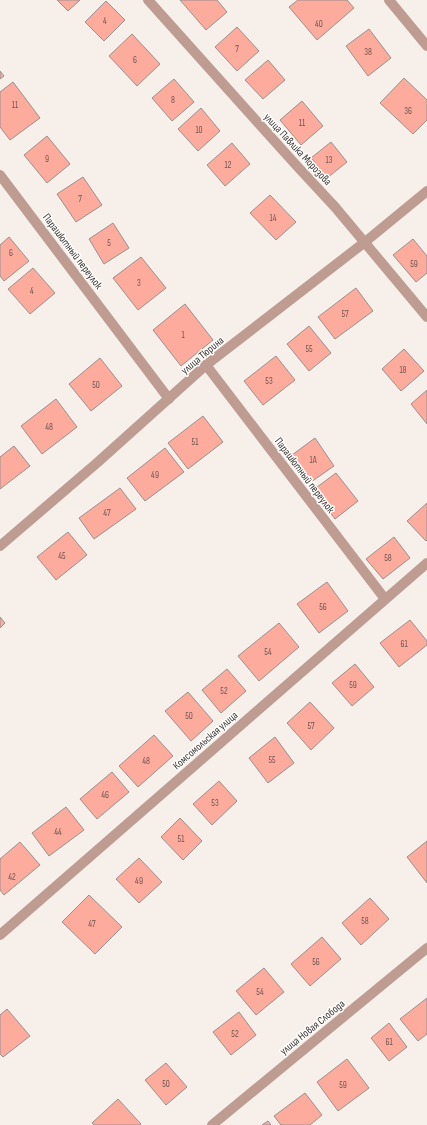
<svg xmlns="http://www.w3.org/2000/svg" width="427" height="1125" viewBox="0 0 427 1125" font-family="'Sofia Sans Condensed',sans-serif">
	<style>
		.building { fill: #fdab9d; stroke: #99908f }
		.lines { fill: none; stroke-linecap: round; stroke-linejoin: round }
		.minor { stroke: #bf9c91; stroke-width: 10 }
		.labels { text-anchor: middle; stroke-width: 3; stroke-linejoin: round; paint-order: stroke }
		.number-label { font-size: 9px; fill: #6c5650 }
		.street-label { font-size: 11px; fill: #3c3937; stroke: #fffefc }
	</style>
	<rect width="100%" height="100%" fill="#f6efea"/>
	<!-- building -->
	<g class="building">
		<polygon points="57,0 80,0 68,11"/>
		<polygon points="180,0 217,0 227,12 206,30"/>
		<polygon points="298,0 347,0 354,8 317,40 289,7"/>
		<polygon points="106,1 125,20 104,41 85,22"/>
		<polygon points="237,27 259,51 237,71 215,47"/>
		<polygon points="369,29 391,58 368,76 346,46"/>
		<polygon points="132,34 160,64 137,86 109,56"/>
		<polygon points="268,60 285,80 263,99 245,80"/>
		<polygon points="0,71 4,76 0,79"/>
		<polygon points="404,78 427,100 427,120 413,134 380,103"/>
		<polygon points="174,79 194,102 172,121 152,98"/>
		<polygon points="13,82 40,118 10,140 0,127 0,92"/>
		<polygon points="302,101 323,126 301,145 280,120"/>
		<polygon points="201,108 220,131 198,151 178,129"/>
		<polygon points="47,136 70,164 47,183 24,155"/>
		<polygon points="331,142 347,162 327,178 311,158"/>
		<polygon points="232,143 250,164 225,186 207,165"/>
		<polygon points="83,177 102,205 76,222 57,194"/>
		<polygon points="270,195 296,222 276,240 250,213"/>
		<polygon points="113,223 129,248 104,264 89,239"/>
		<polygon points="9,237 29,261 4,281 0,276 0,245"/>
		<polygon points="413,239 427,256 427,273 416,282 393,255"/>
		<polygon points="141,257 166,288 138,310 113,278"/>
		<polygon points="33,268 55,293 30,314 8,289"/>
		<polygon points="356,288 373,311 335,339 318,317"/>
		<polygon points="185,304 213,340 181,366 153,330"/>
		<polygon points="309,326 331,353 309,371 287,344"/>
		<polygon points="404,349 424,371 401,391 382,369"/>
		<polygon points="276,356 295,380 263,405 244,381"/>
		<polygon points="100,358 122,386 91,411 69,384"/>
		<polygon points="427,390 427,424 411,404"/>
		<polygon points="56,399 77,427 42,454 21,426"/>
		<polygon points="203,416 223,442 188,469 168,443"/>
		<polygon points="315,438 334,466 311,482 292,455"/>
		<polygon points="14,446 30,466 0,489 0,457"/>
		<polygon points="165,448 184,472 145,501 127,478"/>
		<polygon points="336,473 358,501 335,519 313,490"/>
		<polygon points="120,488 136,509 94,539 79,518"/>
		<polygon points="427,503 427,540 426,541 407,521"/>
		<polygon points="68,532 87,555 56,580 37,557"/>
		<polygon points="394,537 410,558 383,579 366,559"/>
		<polygon points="327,582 348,611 319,633 297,604"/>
		<polygon points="0,617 5,623 0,628"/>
		<polygon points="410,620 427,641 427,645 399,667 380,643"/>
		<polygon points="279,623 299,647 259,681 238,656"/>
		<polygon points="355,664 374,687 352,706 332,683"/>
		<polygon points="227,669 246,691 221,713 202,690"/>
		<polygon points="188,692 213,721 191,741 165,711"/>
		<polygon points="310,702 334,728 311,750 287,723"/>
		<polygon points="154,735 173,756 138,787 119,766"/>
		<polygon points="275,737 294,763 268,783 249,758"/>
		<polygon points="112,772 129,792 97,819 80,799"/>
		<polygon points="219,781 237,801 212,825 193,804"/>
		<polygon points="66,807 84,830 49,856 32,833"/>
		<polygon points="180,818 202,841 183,860 161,837"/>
		<polygon points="427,841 427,883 407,857"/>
		<polygon points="20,842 40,865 4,895 0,890 0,859"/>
		<polygon points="139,858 162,882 139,903 116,879"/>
		<polygon points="89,895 122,927 95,954 62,922"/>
		<polygon points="370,898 389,919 361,945 342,923"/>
		<polygon points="322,937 341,959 310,986 291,964"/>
		<polygon points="264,968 284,992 256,1015 236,991"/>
		<polygon points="427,998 427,1034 418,1041 400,1019"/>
		<polygon points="7,1009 30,1036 3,1057 0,1054 0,1015"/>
		<polygon points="239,1012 256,1035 231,1055 213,1032"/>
		<polygon points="389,1023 407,1047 389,1061 371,1038"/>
		<polygon points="347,1059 369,1088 338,1111 317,1082"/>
		<polygon points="166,1063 187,1087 166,1105 145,1080"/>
		<polygon points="305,1093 322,1115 310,1125 281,1125 274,1116"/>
		<polygon points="118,1099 141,1124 139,1125 94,1125 92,1123"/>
		<polygon points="268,1121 271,1125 262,1125"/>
	</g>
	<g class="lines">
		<!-- minor -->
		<g class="minor">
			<polyline points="148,0 296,165 335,207 427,317"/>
			<polyline points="389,0 427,46"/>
			<polyline points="0,175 169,399"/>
			<polyline points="206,365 385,599"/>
			<polyline points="0,546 98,462 206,365 365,242 427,191"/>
			<polyline points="0,935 427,563"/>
			<polyline points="212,1125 427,948"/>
		</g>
	</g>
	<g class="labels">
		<!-- number labels -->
		<g class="number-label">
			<text x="105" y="24">4</text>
			<text x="319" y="27">40</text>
			<text x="237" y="52">7</text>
			<text x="368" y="55">38</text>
			<text x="135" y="63">6</text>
			<text x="173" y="103">8</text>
			<text x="15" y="108">11</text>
			<text x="408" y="114">36</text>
			<text x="302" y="126">11</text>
			<text x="199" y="133">10</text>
			<text x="47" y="162">9</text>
			<text x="329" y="163">13</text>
			<text x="228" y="168">12</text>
			<text x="80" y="202">7</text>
			<text x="273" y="221">14</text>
			<text x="109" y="246">5</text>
			<text x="11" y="256">6</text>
			<text x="414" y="267">59</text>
			<text x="139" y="286">3</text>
			<text x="32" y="294">4</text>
			<text x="345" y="317">57</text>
			<text x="183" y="338">1</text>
			<text x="309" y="352">55</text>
			<text x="403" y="373">18</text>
			<text x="269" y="384">53</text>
			<text x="96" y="388">50</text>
			<text x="49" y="430">48</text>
			<text x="195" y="445">51</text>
			<text x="313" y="463">1А</text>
			<text x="155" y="478">49</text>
			<text x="107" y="516">47</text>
			<text x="62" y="559">45</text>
			<text x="388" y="561">58</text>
			<text x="323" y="610">56</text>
			<text x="404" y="647">61</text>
			<text x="268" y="655">54</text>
			<text x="353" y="688">59</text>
			<text x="224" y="694">52</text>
			<text x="189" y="719">50</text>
			<text x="311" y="729">57</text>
			<text x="272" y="763">55</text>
			<text x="146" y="764">48</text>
			<text x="105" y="798">46</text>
			<text x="215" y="806">53</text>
			<text x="58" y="835">44</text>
			<text x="181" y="842">51</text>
			<text x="12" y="880">42</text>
			<text x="139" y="884">49</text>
			<text x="365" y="924">58</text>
			<text x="92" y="927">47</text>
			<text x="316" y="965">56</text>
			<text x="260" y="995">54</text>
			<text x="235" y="1037">52</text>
			<text x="389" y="1045">61</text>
			<text x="166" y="1087">50</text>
			<text x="343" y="1088">59</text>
		</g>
		<!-- street labels -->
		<g class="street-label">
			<text transform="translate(298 149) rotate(47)" y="4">улица Павлика Морозова</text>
			<text transform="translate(73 251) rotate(53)" y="4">Парашютный переулок</text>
			<text transform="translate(202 355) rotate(-40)" y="4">улица Тюрина</text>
			<text transform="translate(305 475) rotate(53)" y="4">Парашютный переулок</text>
			<text transform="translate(205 740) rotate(-41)" y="4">Комсомольская улица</text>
			<text transform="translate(312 1027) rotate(-39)" y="4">улица Новая Слобода</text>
		</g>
	</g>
</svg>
